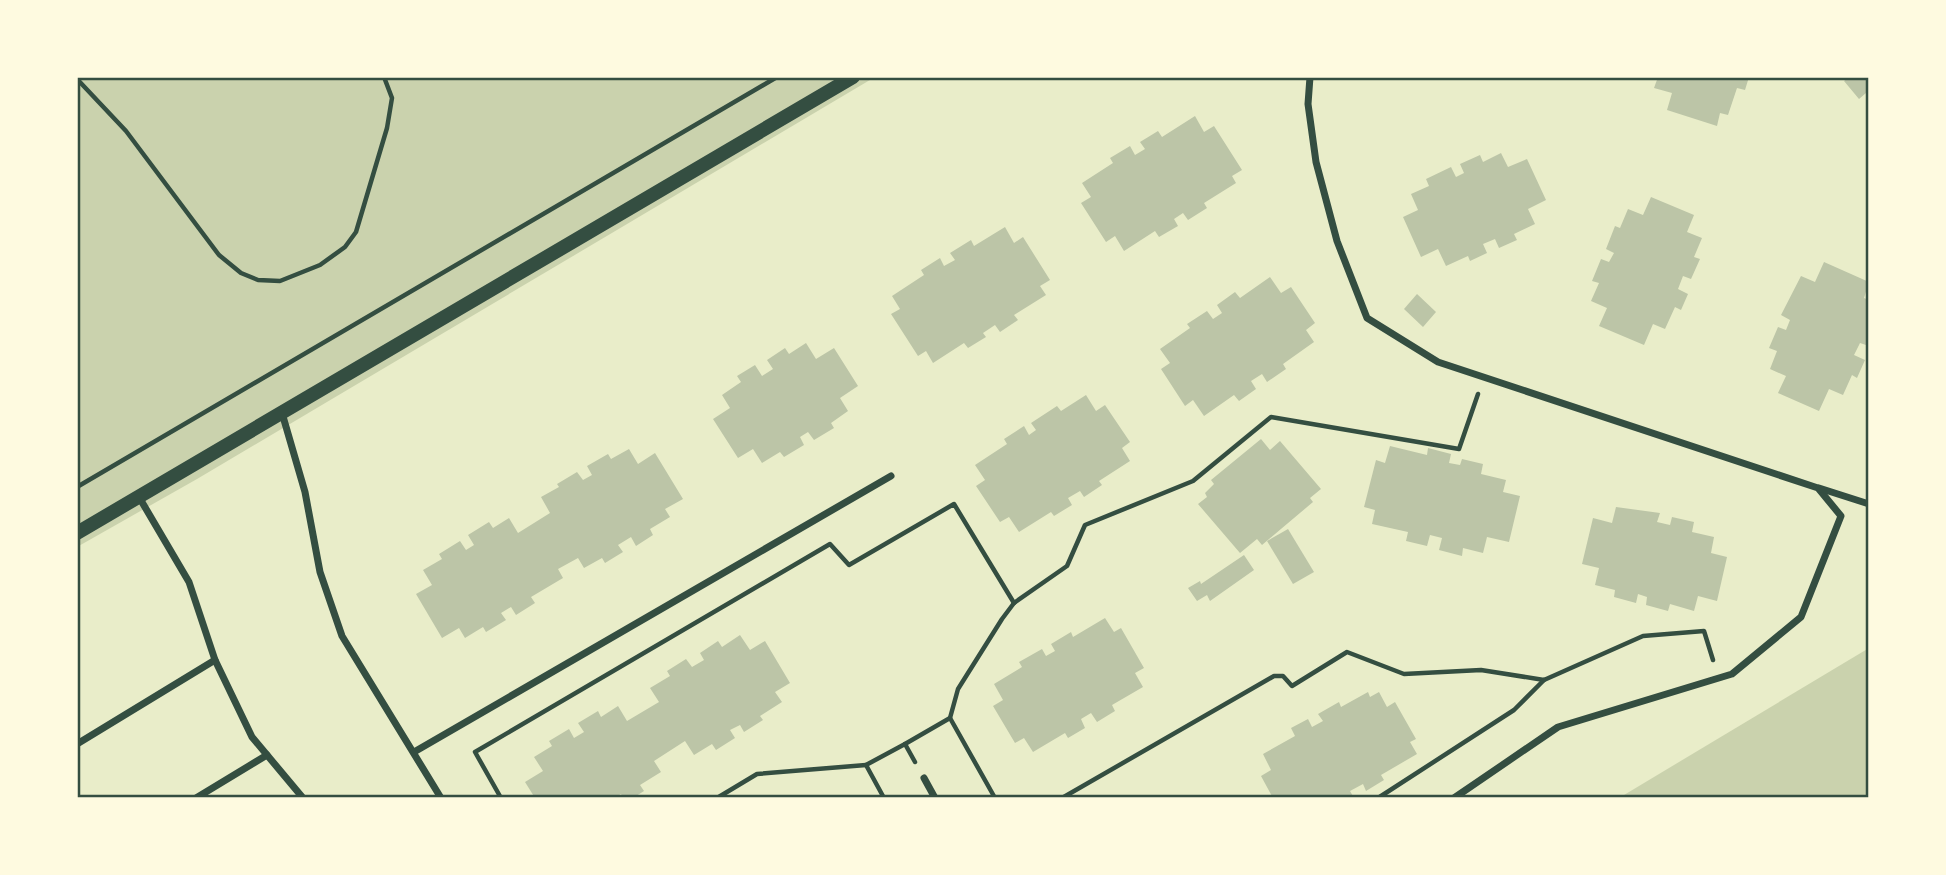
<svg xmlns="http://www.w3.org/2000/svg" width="1946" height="875" viewBox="0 0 1946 875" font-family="Overpass,sans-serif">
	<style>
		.green { fill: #cad2ad }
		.building { fill: #bcc5a7 }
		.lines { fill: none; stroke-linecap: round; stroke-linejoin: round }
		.path { stroke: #344e41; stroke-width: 4.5 }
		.minor { stroke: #344e41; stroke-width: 7 }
		.secondary { stroke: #344e41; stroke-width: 14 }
		.neatline { fill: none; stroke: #344e41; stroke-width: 2.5 }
	</style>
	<rect width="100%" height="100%" fill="#e9edc9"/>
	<!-- green -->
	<g class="green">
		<polygon points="77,77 875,77 197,479 77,547"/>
		<polygon points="1869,648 1869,798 1619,798"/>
	</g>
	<!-- building -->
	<g class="building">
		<polygon points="1658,77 1749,77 1745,90 1737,88 1728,115 1720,113 1717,126 1667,110 1672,93 1654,88"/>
		<polygon points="1849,77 1869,77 1869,97 1866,93 1859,99 1844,81"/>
		<polygon points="1195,116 1204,132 1214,126 1242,170 1232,176 1236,183 1204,203 1207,208 1188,220 1183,213 1174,219 1178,226 1159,237 1155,231 1124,251 1115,236 1106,242 1081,203 1091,197 1082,183 1113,163 1110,158 1130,146 1135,155 1145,149 1140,142 1158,131 1162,137"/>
		<polygon points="1501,153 1508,167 1527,159 1546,200 1528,209 1535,224 1514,234 1517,240 1499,248 1495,239 1483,244 1487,253 1470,261 1468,256 1446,266 1438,249 1421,257 1403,217 1418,210 1411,194 1429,186 1426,179 1451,167 1456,177 1464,173 1460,164 1480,155 1483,162"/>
		<polygon points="1651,197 1694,215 1687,232 1702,238 1694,257 1700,259 1691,279 1683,276 1678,289 1688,294 1681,310 1675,307 1665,329 1653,324 1644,345 1599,326 1607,308 1591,301 1599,283 1592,281 1601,259 1609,262 1614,253 1606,249 1615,226 1620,228 1628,209 1643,215"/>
		<polygon points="1005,227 1014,243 1023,237 1050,280 1040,286 1046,295 1014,315 1018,320 1000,332 995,325 983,333 986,337 968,348 964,343 933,363 926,351 918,356 891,314 900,309 892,296 924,275 921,270 940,258 944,266 955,260 950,253 971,240 974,246"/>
		<polygon points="1824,262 1869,282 1864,298 1869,300 1869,346 1860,343 1854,355 1865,360 1857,378 1852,375 1843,395 1829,389 1819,411 1778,393 1786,376 1770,369 1777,351 1769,348 1778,327 1786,330 1790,320 1781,315 1801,276 1815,282"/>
		<polygon points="1270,277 1281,293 1291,287 1315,323 1306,330 1314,342 1283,364 1286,369 1267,382 1262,374 1251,381 1256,389 1239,401 1234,395 1204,416 1193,400 1185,406 1161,369 1170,363 1160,349 1190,328 1187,324 1207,311 1213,319 1222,313 1217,305 1235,292 1240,298"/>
		<polygon points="1417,294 1436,312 1423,327 1404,309"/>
		<polygon points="806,343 816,359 834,348 858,386 840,398 848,411 831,423 834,428 814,440 808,432 800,437 804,445 784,457 780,452 762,463 753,449 738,458 713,419 730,408 722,395 741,382 737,376 755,365 762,376 773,369 767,360 785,348 789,354"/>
		<polygon points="1086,395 1096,411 1105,405 1130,442 1122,448 1130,461 1099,481 1102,485 1084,497 1080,491 1068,498 1072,505 1054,516 1051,512 1019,532 1009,517 1000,522 976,486 985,480 975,465 1007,444 1004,439 1024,426 1029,435 1036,430 1031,423 1057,406 1061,411"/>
		<polygon points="1261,439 1270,450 1280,441 1321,489 1310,498 1313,502 1262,545 1257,539 1240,553 1198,504 1207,497 1205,493 1214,484 1211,480"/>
		<polygon points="1390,446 1427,455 1428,448 1451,454 1449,463 1460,465 1462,459 1483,464 1481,474 1506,480 1503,492 1520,496 1509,542 1487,537 1483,553 1463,548 1462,556 1439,550 1442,538 1430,535 1427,546 1406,541 1408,532 1372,524 1375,510 1364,507 1376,460 1385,463"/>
		<polygon points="629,449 638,464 655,453 683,499 665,509 670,517 650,529 653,535 636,546 631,537 618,545 623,552 605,563 602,558 584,568 578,558 558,569 563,578 531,597 535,603 516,615 511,607 501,613 506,620 486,632 483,627 465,638 459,628 442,638 416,594 432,585 423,570 442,559 439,554 460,541 466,550 474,545 468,535 489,522 493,528 509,518 518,533 550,513 541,497 559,487 557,484 577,472 583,480 592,475 587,466 608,454 611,459"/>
		<polygon points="1616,507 1660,513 1657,522 1670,525 1672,517 1694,522 1692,532 1714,537 1711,553 1727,557 1717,601 1698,596 1694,611 1670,604 1668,611 1646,605 1647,597 1638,594 1636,603 1614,597 1615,590 1595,585 1599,568 1582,564 1593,518 1612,523"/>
		<polygon points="1288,529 1314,572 1293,584 1267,541"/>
		<polygon points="1244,555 1254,570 1210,601 1207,595 1197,601 1188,588 1200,581 1201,584"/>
		<polygon points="1105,618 1114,632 1121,628 1144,668 1135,673 1143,687 1112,705 1115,711 1097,722 1091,713 1081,719 1085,728 1068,738 1065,733 1033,752 1024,738 1015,743 993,706 1003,700 994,684 1022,667 1019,662 1042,649 1046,656 1055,651 1051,644 1071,632 1073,637"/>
		<polygon points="740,635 750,650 765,641 790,683 775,692 782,702 760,716 763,720 744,732 740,725 730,730 735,738 716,750 712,744 694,755 685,741 654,761 661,772 640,785 644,791 633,798 623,798 621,794 614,798 535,798 525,782 543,771 534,757 552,746 549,741 569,729 574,738 584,732 578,723 598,711 601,717 618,706 627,721 659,702 650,688 670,676 667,671 686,659 692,667 704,660 700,653 718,641 722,647"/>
		<polygon points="1368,692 1370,697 1379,692 1387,707 1395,702 1416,739 1410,742 1417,754 1381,775 1384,780 1366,791 1363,784 1350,791 1354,798 1273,798 1261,776 1271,770 1263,754 1295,736 1291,728 1308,719 1312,727 1323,721 1318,714 1339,702 1341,707"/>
	</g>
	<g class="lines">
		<!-- path -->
		<g class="path">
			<polyline points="77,79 126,131 219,255 241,273 258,280 280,281 320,265 345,247 356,232 387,128 392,98 384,77"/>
			<polyline points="77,487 777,77"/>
			<polyline points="950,718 995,798"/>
			<polyline points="915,762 905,744 950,718 958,689 1002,619 1014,603 1067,566 1085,525 1193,481 1271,417 1459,449 1478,394"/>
			<polyline points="501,798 475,752 830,544 849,565 954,504 1014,603"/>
			<polyline points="717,798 757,774 866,765"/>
			<polyline points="884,798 866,765 905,744"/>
			<polyline points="1062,798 1274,676 1283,676 1292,686 1347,652 1404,674 1481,670 1544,680 1643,636 1704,631 1713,660"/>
			<polyline points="1378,798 1514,710 1544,680"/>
		</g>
		<!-- minor -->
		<g class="minor">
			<polyline points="1310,77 1308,104 1316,162 1337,241 1367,318 1438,362 1818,488 1841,516 1801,617 1732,674 1558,727 1454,798"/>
			<polyline points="282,413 305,492 320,572 342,636 441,798"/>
			<polyline points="1819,488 1869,504"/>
			<polyline points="139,497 189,582 215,660 252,737 303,798"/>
			<polyline points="77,744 215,660"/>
			<polyline points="414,752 891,476"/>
			<polyline points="924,778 935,798"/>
			<polyline points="196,798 267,755"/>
		</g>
		<!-- secondary -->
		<polyline class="secondary" points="77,533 853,77"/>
	</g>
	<!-- border -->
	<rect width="1946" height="875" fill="none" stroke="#fefae0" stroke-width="158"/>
	<rect x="79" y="79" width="1788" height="717" class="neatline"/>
</svg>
